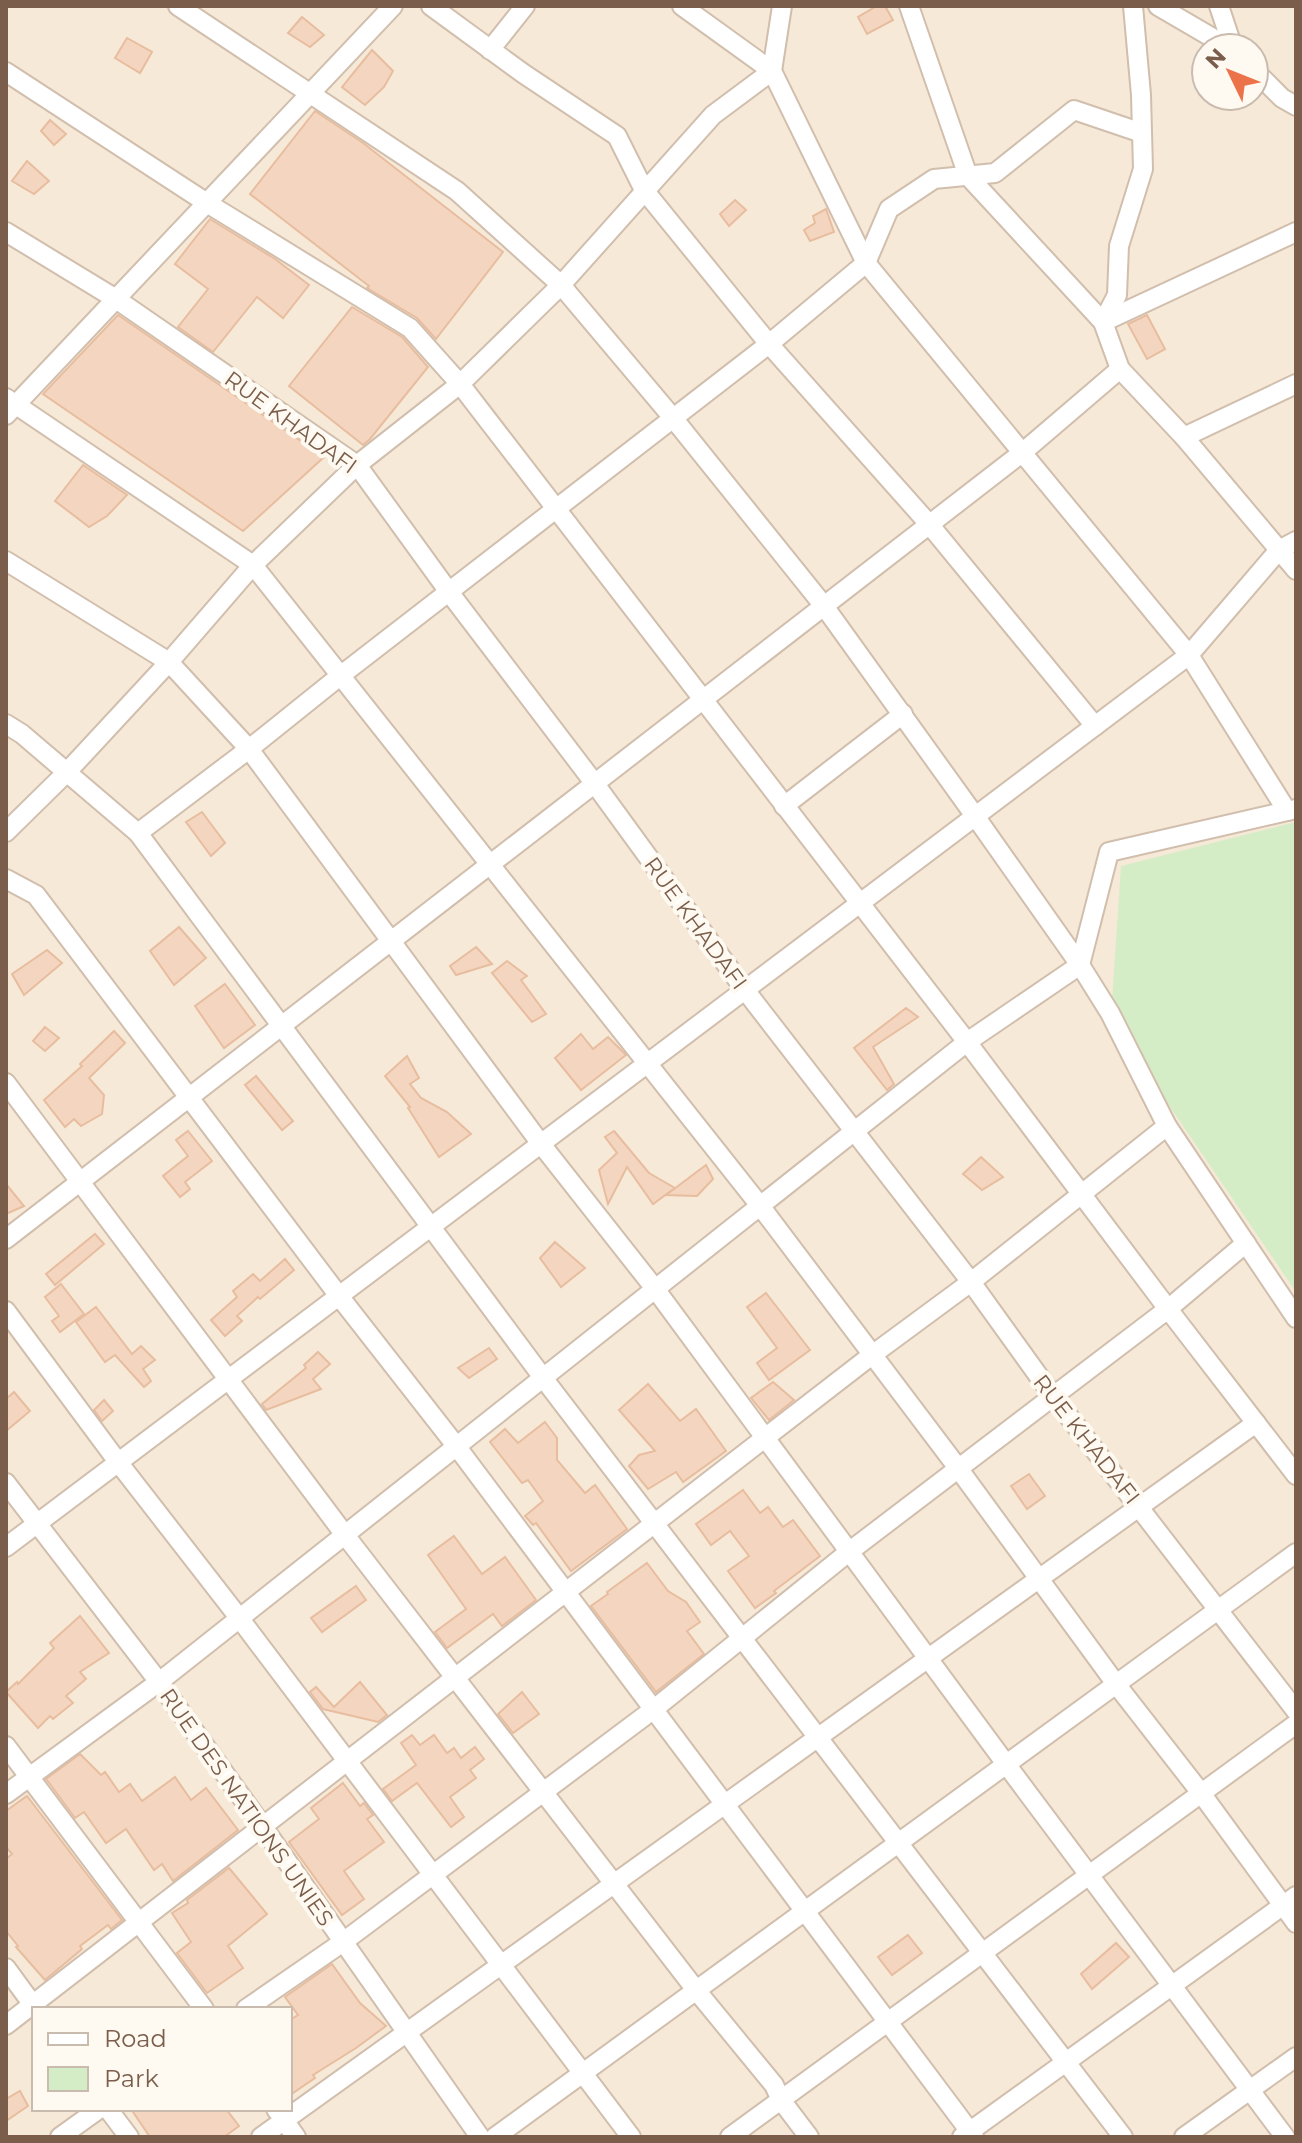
<svg xmlns="http://www.w3.org/2000/svg" width="1302" height="2143" viewBox="0 0 1302 2143" font-family="Montserrat,sans-serif">
	<style>
		.residential { fill: #f6e9d7; fill-rule: evenodd }
		.green { fill: #d5edc6 }
		.building { fill: #f4d6c0; stroke: #e8bd9f; stroke-width: 2 }
		.lines { fill: none; stroke-linecap: round; stroke-linejoin: round }
		.minor-casing { stroke: #d1bead; stroke-width: 22 }
		.minor { stroke: #fff; stroke-width: 18 }
		.labels { text-anchor: middle; stroke-width: 8; stroke-linejoin: round; paint-order: stroke }
		.street-label { font-size: 22px; fill: #7a5d4b; stroke: #fffaf1 }
	</style>
	<rect width="100%" height="100%" fill="#fdf6e9"/>
	<!-- residential -->
	<path class="residential" d="M6,6h1290v2131h-1290zM1206,48h48v48h-48zM34,2009h256v100h-256z"/>
	<!-- green -->
	<polygon class="green" points="1296,822 1296,1292 1143,1067 1112,1001 1121,866"/>
	<!-- building -->
	<g class="building">
		<polygon points="877,6 885,6 893,20 867,34 858,17"/>
		<polygon points="302,17 324,35 310,47 288,33"/>
		<polygon points="127,38 152,52 140,73 115,58"/>
		<polygon points="372,50 393,71 384,87 365,105 342,87"/>
		<polygon points="315,111 363,143 503,252 436,339 417,318 367,288 369,286 250,194"/>
		<polygon points="50,120 66,134 54,145 41,131"/>
		<polygon points="27,161 49,181 34,194 12,181"/>
		<polygon points="735,200 746,210 729,226 720,214"/>
		<polygon points="826,209 834,232 810,241 804,230 815,223 813,216"/>
		<polygon points="210,219 275,259 309,285 283,318 257,297 213,352 178,327 208,289 175,264"/>
		<polygon points="352,307 402,337 428,367 370,439 363,445 289,386"/>
		<polygon points="118,315 324,457 243,531 43,394"/>
		<polygon points="1147,315 1165,349 1147,359 1128,324"/>
		<polygon points="83,465 127,495 107,516 89,527 55,501"/>
		<polygon points="202,812 225,843 211,856 186,822"/>
		<polygon points="179,927 206,958 174,985 150,951"/>
		<polygon points="476,947 492,964 456,975 450,966"/>
		<polygon points="47,950 62,963 24,995 12,974"/>
		<polygon points="507,961 527,976 521,980 546,1014 532,1022 492,973"/>
		<polygon points="225,984 255,1025 224,1048 195,1006"/>
		<polygon points="906,1008 918,1017 873,1047 894,1084 887,1090 854,1048"/>
		<polygon points="45,1027 59,1038 45,1051 33,1041"/>
		<polygon points="114,1031 125,1043 89,1078 104,1095 102,1114 81,1126 74,1119 65,1127 44,1100 82,1066 80,1064"/>
		<polygon points="581,1034 593,1049 608,1037 626,1055 581,1090 555,1058"/>
		<polygon points="407,1056 419,1078 410,1084 421,1098 447,1112 471,1134 439,1157 408,1108 410,1107 385,1076"/>
		<polygon points="256,1076 293,1121 282,1130 245,1085"/>
		<polygon points="188,1131 212,1161 185,1182 190,1189 180,1197 163,1176 188,1156 176,1140"/>
		<polygon points="614,1131 649,1173 675,1188 653,1204 627,1167 608,1204 599,1170 617,1153 605,1137"/>
		<polygon points="981,1157 1003,1177 982,1190 963,1174"/>
		<polygon points="706,1165 713,1179 697,1196 666,1195"/>
		<polygon points="6,1184 24,1206 6,1214"/>
		<polygon points="95,1234 104,1244 55,1285 46,1274"/>
		<polygon points="555,1242 585,1268 561,1287 540,1258"/>
		<polygon points="285,1259 294,1270 260,1299 258,1297 237,1316 242,1321 225,1336 211,1320 237,1297 233,1291 253,1274 260,1281"/>
		<polygon points="61,1284 84,1314 60,1332 52,1321 59,1316 45,1297"/>
		<polygon points="766,1293 810,1350 769,1380 757,1363 777,1348 747,1307"/>
		<polygon points="96,1307 132,1354 141,1346 155,1360 143,1369 151,1381 144,1387 115,1355 105,1362 76,1322"/>
		<polygon points="489,1348 497,1359 469,1378 458,1368"/>
		<polygon points="318,1352 330,1364 313,1379 321,1389 266,1410 262,1404 306,1368 304,1365"/>
		<polygon points="773,1382 794,1400 769,1420 751,1398"/>
		<polygon points="648,1384 680,1421 696,1409 726,1451 683,1482 676,1472 648,1489 629,1466 639,1455 655,1451 619,1410"/>
		<polygon points="14,1392 30,1411 6,1431 6,1399"/>
		<polygon points="104,1400 113,1411 102,1421 94,1410"/>
		<polygon points="545,1422 557,1438 557,1460 585,1493 595,1485 627,1529 571,1571 536,1523 533,1525 525,1516 543,1501 528,1480 522,1483 490,1442 505,1429 518,1443"/>
		<polygon points="1029,1474 1045,1496 1027,1509 1011,1486"/>
		<polygon points="743,1490 760,1513 768,1507 783,1527 793,1520 820,1556 774,1591 776,1593 755,1608 728,1571 749,1556 730,1531 711,1545 696,1524"/>
		<polygon points="454,1536 482,1574 505,1557 536,1600 502,1626 493,1614 447,1648 435,1632 466,1609 428,1555"/>
		<polygon points="647,1563 668,1591 686,1602 700,1622 687,1631 704,1654 656,1692 591,1606 608,1594 607,1592"/>
		<polygon points="356,1586 366,1600 322,1632 311,1618"/>
		<polygon points="80,1616 109,1653 80,1672 86,1679 66,1696 73,1703 53,1719 50,1716 38,1728 6,1692 17,1682 18,1684 54,1648 50,1643"/>
		<polygon points="360,1682 387,1715 378,1722 323,1709 310,1692 316,1687 334,1707"/>
		<polygon points="522,1692 539,1714 513,1733 498,1714"/>
		<polygon points="412,1735 420,1745 434,1735 447,1753 454,1748 461,1758 475,1747 484,1759 470,1770 476,1778 450,1797 464,1817 451,1827 417,1783 392,1801 383,1789 416,1765 401,1743"/>
		<polygon points="80,1754 101,1775 105,1772 119,1792 130,1784 142,1801 175,1777 191,1800 206,1788 238,1830 173,1881 162,1864 154,1870 126,1829 106,1843 84,1812 75,1818 50,1784 46,1779"/>
		<polygon points="343,1783 360,1806 364,1803 373,1815 367,1819 384,1842 344,1871 364,1899 342,1915 289,1842 319,1819 311,1808"/>
		<polygon points="27,1796 122,1920 111,1929 108,1925 80,1946 82,1949 45,1980 16,1947 18,1946 6,1931 6,1859 12,1854 6,1847 6,1811"/>
		<polygon points="229,1868 267,1914 228,1946 243,1968 207,1993 177,1953 191,1942 172,1913 188,1903 187,1900"/>
		<polygon points="908,1935 922,1953 892,1975 878,1957"/>
		<polygon points="1116,1943 1129,1957 1092,1989 1081,1974"/>
		<polygon points="332,1964 360,2003 386,2026 356,2048 313,2075 315,2078 290,2095 290,2020 298,2015 285,1997"/>
		<polygon points="20,2091 28,2106 6,2121 6,2099"/>
		<polygon points="131,2109 226,2109 239,2126 224,2137 150,2137"/>
	</g>
	<g class="lines">
		<!-- minor casing -->
		<g class="minor-casing">
			<g id="minor">
				<polyline points="178,6 457,191 561,285 673,418 824,606 975,816 1080,965 1110,1013 1167,1126 1296,1318"/>
				<polyline points="431,6 524,74 617,136 644,190 769,344 929,524 1095,726"/>
				<polyline points="682,6 772,71 866,263 1189,655 1287,811"/>
				<polyline points="909,6 968,176 1103,322 1296,232"/>
				<polyline points="1133,6 1141,95 1143,169 1119,246 1117,295 1103,322 1120,369 1184,437 1296,570"/>
				<polyline points="1158,6 1230,48"/>
				<polyline points="1219,6 1233,48"/>
				<polyline points="490,50 525,6"/>
				<polyline points="1254,70 1282,98 1296,106"/>
				<polyline points="6,72 207,203 410,328 460,384 967,1042 1168,1309 1296,1475"/>
				<polyline points="6,232 116,299 357,465 449,592 595,784 745,990 971,1282 1053,1396 1296,1711"/>
				<polyline points="6,398 253,565 761,1207 958,1468 1116,1684 1201,1793 1296,1923"/>
				<polyline points="6,415 393,6"/>
				<polyline points="1184,437 1296,384"/>
				<polyline points="6,561 169,662 249,749 541,1144 656,1290 1006,1764 1285,2137"/>
				<polyline points="6,724 22,734 138,833 544,1379 1123,2137"/>
				<polyline points="784,806 903,714"/>
				<polyline points="6,832 67,772 169,662 253,565 357,465 460,384 561,285 713,115 772,71 782,6"/>
				<polyline points="138,833 249,749 340,676 769,344 866,263 889,209 934,179 995,173 1074,110 1142,133"/>
				<polyline points="6,879 36,895 339,1296 457,1447 974,2137"/>
				<polyline points="6,1083 345,1535 696,1990 774,2085 781,2100 809,2137"/>
				<polyline points="6,1239 1023,452 1120,369"/>
				<polyline points="6,1311 118,1462 240,1619 631,2137"/>
				<polyline points="6,1483 159,1682 263,1827 480,2137"/>
				<polyline points="6,1547 1189,655 1279,550 1296,541"/>
				<polyline points="6,1746 204,2009"/>
				<polyline points="6,1794 159,1682 967,1042 1080,965 1109,852 1296,809"/>
				<polyline points="6,1968 36,2009"/>
				<polyline points="246,2009 343,1942 654,1709 850,1551 1168,1309 1246,1243"/>
				<polyline points="6,2025 872,1355 971,1282 1167,1126"/>
				<polyline points="108,2109 129,2137"/>
				<polyline points="276,2109 296,2137"/>
				<polyline points="60,2137 99,2109"/>
				<polyline points="261,2137 1256,1423"/>
				<polyline points="495,2137 1296,1553"/>
				<polyline points="730,2137 1296,1724"/>
				<polyline points="962,2137 1296,1896"/>
				<polyline points="1184,2137 1296,2057"/>
			</g>
		</g>
		<!-- minor -->
		<use href="#minor" class="minor"/>
	</g>
	<g class="labels">
		<!-- street labels -->
		<g class="street-label">
			<text transform="translate(291 422) rotate(36)" y="8">RUE KHADAFI</text>
			<text transform="translate(696 923) rotate(54)" y="8">RUE KHADAFI</text>
			<text transform="translate(1087 1439) rotate(52)" y="8">RUE KHADAFI</text>
			<text transform="translate(247 1807) rotate(55)" y="8">RUE DES NATIONS UNIES</text>
		</g>
	</g>
	<!-- border -->
	<rect width="1302" height="2143" fill="none" stroke="#7a5d4b" stroke-width="16"/>
	<!-- legend -->
	<rect x="32" y="2007" width="260" height="104" fill="#fffaf1" stroke="#cabbaf" stroke-width="2"/>
	<rect x="48" y="2033" width="40" height="12" fill="#ffffff" stroke="#cabbaf" stroke-width="2"/>
	<text x="104" y="2047" font-size="24" fill="#7a5d4b">Road</text>
	<rect x="48" y="2067" width="40" height="24" fill="#d5edc6" stroke="#cabbaf" stroke-width="2"/>
	<text x="104" y="2087" font-size="24" fill="#7a5d4b">Park</text>
	<!-- north arrow -->
	<g transform="translate(1230 72) rotate(313)"><circle r="38" fill="#fffaf1" stroke="#cabbaf" stroke-width="2"/>
	<path d="M0-6L14 30L0 20L-14 30Z" fill="#ec724a"/>
	<text y="-12" font-size="22" font-weight="bold" text-anchor="middle" fill="#7a5d4b">N</text>
	</g>
</svg>
